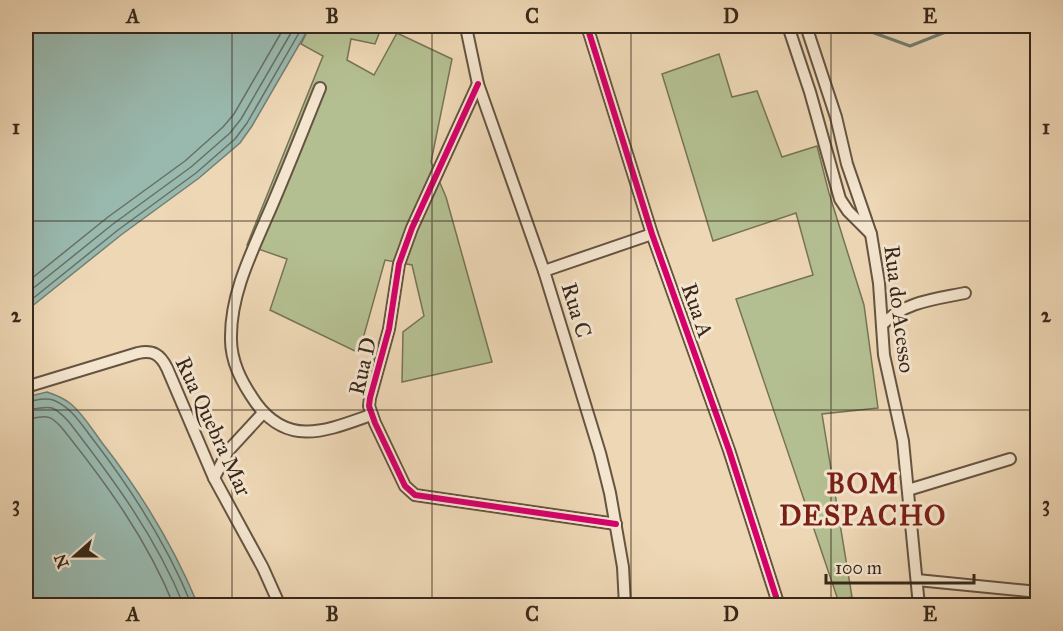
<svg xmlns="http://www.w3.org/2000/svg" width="1063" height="631" viewBox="0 0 1063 631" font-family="'IM FELL Great Primer',serif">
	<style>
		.green { fill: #b4bf91; stroke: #767456; stroke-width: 1.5 }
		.water { fill: #99b9af; stroke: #727f74; stroke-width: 1.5 }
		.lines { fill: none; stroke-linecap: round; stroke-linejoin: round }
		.shore { stroke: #687065; stroke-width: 1.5 }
		.stream { stroke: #727f74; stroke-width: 3 }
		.minor-casing { stroke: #655442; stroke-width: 14 }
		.minor { stroke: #f4e5cf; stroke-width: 10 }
		.cycleway-casing { stroke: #f4e5cf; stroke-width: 10 }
		.cycleway { stroke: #d6006c; stroke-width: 6 }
		.grid { fill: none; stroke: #37281b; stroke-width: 1.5; stroke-opacity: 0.55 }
		.labels { text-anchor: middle; stroke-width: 6; stroke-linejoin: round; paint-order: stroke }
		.street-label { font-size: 22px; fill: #37281b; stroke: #f4e5cf }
		.district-label { font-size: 28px; font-weight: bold; letter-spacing: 1.5px; fill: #7a1f14; stroke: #f4e5cf }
		.neatline { fill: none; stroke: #37281b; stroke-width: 2 }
		.grid-label { font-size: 20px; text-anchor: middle; font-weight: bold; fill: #37281b }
	</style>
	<rect width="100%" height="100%" fill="#eed7b5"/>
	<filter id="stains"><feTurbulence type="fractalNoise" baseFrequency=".00333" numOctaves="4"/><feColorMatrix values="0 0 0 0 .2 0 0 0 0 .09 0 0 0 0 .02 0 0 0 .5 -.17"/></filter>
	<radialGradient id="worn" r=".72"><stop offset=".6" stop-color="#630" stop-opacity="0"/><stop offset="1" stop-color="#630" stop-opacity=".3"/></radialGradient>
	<!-- green -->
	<g class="green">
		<polygon points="310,26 382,26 375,44 351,39 347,60 374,75 397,33 452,59 431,162 446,197 492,362 402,382 403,332 424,316 412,265 385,260 359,353 270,310 287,259 247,245 323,56 301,44"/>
		<polygon points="719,54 732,97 757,91 782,157 817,146 829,193 864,305 878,408 822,414 852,597 838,600 736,299 813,275 796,213 713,241 662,74"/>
	</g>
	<!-- water -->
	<g class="water">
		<polygon points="26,26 310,26 252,126 240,143 199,178 121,235 26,311"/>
		<path d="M47,392c9,3 17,6 24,12 13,11 22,27 32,40 39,50 71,103 95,161h-172v-208z"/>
	</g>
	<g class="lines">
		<!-- shore -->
		<g class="shore">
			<polyline points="26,283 108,217 185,161 223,127 234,114 285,26"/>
			<polyline points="26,294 113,224 191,167 230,133 241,119 295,26"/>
			<polyline points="26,304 118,230 196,173 235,139 247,123 303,26"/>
			<path d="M26,402c9,-1 17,-5 27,-2 19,7 30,27 42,42 39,51 73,104 97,164"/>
			<path d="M26,410c23,-2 24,-9 43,12 45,58 87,115 115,184"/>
			<path d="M26,419c18,-1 21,-8 36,9 44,55 85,111 112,178"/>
		</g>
		<!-- stream -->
		<polyline class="stream" points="862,26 866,30 910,46 943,33 973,26"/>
		<!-- minor casing -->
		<g class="minor-casing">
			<g id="minor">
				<polyline points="587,26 652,234 729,450 779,606"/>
				<polyline points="788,26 810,92 840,199 848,211 871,234"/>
				<polyline points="806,26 836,117 847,164 871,234 879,283 884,355 903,441 919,606"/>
				<polyline points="1036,26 1038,49"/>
				<polyline points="467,32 478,84 544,271 600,453 610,493 623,567 625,606"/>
				<polyline points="478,84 412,228 399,264 389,329 370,398 369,406 375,423 405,486 415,495 616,524"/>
				<path d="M320,88c-18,44 -35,88 -54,131 -16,37 -35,76 -35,117 -1,25 11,47 25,67 33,45 72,27 115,12"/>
				<polyline points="544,271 652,234"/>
				<path d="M882,325c21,-23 54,-26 83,-32"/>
				<path d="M26,387l112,-34c15,-3 22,1 29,15l47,110 49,90 17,38"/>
				<polyline points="214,478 228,451 263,413"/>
				<polyline points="908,490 1010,459"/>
				<polyline points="917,580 1038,592"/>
			</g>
		</g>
		<!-- minor -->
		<use href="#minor" class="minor"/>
		<!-- cycleway casing -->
		<g class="cycleway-casing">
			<g id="cycleway">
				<polyline points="587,26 652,234 729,450 779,606"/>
				<polyline points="478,84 412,228 399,264 389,329 370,398 369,406 375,423 405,486 415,495 616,524"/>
			</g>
		</g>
		<!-- cycleway -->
		<use href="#cycleway" class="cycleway"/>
	</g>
	<!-- grid -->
	<path class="grid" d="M232,26v580M432,26v580M631,26v580M831,26v580M26,221h1012M26,410h1012"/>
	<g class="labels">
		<!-- street labels -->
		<g class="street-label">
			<text transform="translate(900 309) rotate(83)" y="8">Rua do Acesso</text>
			<text transform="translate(577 310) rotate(73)" y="8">Rua C</text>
			<text transform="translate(698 310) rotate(71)" y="8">Rua A</text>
			<text transform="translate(362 366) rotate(-77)" y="8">Rua D</text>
			<text transform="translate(214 426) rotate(65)" y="8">Rua Quebra Mar</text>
		</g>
		<!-- district labels -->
		<g class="district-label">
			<text x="863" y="493">BOM<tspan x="863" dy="32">DESPACHO</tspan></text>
		</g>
	</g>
	<!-- margin -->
	<rect width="1063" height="631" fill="none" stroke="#eed7b5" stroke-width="66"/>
	<!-- north arrow -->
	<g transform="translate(75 556) rotate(249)" stroke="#f4e5cf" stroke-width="4.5" paint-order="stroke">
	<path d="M0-4.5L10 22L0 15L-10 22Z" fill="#37281b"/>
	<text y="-9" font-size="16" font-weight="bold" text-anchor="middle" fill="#37281b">N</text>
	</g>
	<!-- scale -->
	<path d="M826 574v9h148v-9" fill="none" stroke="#37281b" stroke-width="3"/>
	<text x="835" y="574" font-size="18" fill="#37281b" stroke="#f4e5cf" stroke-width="4.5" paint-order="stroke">100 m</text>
	<rect x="33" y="33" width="997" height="565" class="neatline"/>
	<g class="grid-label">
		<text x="133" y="23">A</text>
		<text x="332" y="23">B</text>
		<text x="532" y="23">C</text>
		<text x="731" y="23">D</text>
		<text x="930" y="23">E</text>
		<text x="16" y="134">1</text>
		<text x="1046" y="134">1</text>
		<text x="16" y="322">2</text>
		<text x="1046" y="322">2</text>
		<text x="16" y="511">3</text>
		<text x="1046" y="511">3</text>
		<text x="133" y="621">A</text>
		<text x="332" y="621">B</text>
		<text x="532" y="621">C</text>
		<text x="731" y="621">D</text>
		<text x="930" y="621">E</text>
	</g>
	<rect width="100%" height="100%" filter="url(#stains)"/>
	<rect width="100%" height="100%" fill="url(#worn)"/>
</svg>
